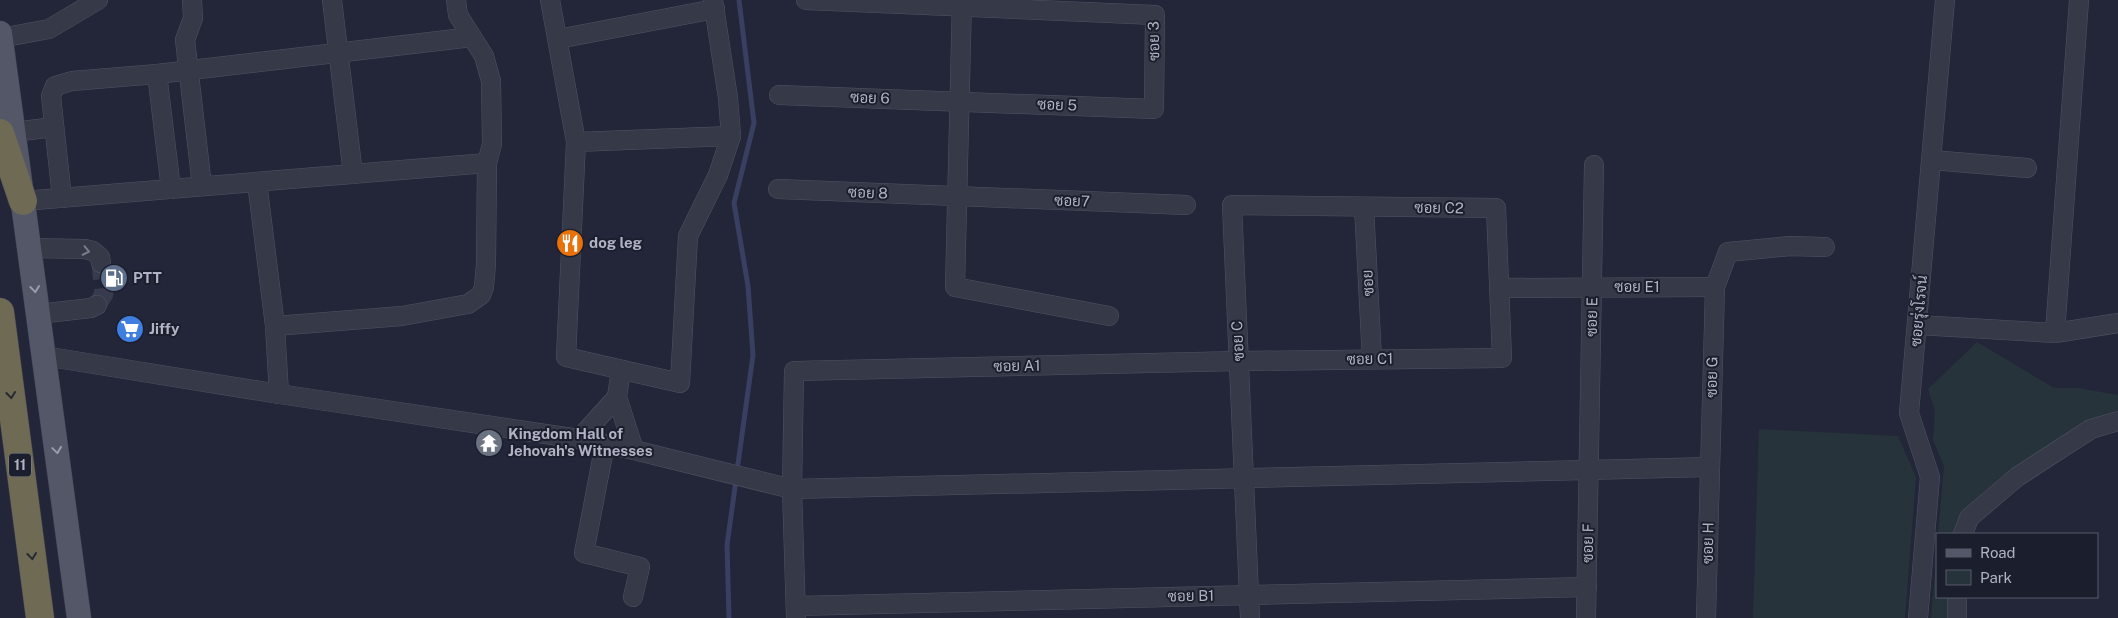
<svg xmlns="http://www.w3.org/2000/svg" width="2118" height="618" viewBox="0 0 2118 618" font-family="'Public Sans',Sarabun,sans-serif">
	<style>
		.green { fill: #26333a }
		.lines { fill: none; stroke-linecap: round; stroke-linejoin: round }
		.stream { stroke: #393f60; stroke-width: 5 }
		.minor-tunnel { stroke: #383b4d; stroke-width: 19; stroke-dasharray: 19 9; stroke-linecap: butt }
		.minor-casing { stroke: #515363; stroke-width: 20 }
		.major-casing { stroke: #3f4251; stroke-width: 25 }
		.highway-casing { stroke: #3e4050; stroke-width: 29 }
		.minor { stroke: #363948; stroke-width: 19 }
		.major { stroke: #545768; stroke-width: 24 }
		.highway { stroke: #6e6a54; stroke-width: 28 }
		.oneway { stroke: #7a7c8c }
		.oneway2 { stroke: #9a9cad }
		.oneway3 { stroke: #272933 }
		.labels { text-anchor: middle; stroke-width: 4; stroke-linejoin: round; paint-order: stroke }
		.shield { fill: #1b1e2d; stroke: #848697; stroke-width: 1 }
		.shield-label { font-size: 14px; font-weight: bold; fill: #b1b3c4 }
		.street-label { font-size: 15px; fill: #b1b3c4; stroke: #1b1e2d }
		.poi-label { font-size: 15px; font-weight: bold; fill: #b1b3c4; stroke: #1b1e2d; text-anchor: start }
	</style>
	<rect width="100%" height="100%" fill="#232638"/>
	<!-- green -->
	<g class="green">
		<path d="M1977,342l77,46h24l40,7v15c-36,20 -162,82 -164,124h-16l6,-68 -11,-26 2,-29 -7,-22z"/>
		<polygon points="1759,429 1898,436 1916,477 1905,618 1753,618"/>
		<polygon points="1937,550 1937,597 1951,597 1950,618 1931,618"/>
	</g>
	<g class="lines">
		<!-- stream -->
		<g class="stream">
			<polyline points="737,471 753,355 748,286 734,203 754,123 739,0"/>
			<polyline points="729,618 727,545 736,480"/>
		</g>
		<!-- minor-tunnel -->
		<polyline class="minor-tunnel" points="97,305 104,294 101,263"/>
		<!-- minor casing -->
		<g class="minor-casing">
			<g id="minor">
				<polyline points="192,0 193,18 185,40 202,186"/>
				<polyline points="332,0 353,174"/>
				<polyline points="550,0 576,142 566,357 680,383 688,236 718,175 731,136 728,98 713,0"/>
				<polyline points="962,0 955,287 1109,316"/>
				<polyline points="1,38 49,29 98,0"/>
				<polyline points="558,39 715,9"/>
				<polyline points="157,74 171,189"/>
				<polyline points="779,95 1154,109 1155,15 806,0"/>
				<polyline points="14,132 54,127"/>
				<polyline points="576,142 731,136"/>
				<polyline points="1932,160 2027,168"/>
				<polyline points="257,182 275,326 279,394"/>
				<polyline points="778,189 1186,205"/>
				<polyline points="62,198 51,96 55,86 72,81 157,74 472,37"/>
				<polyline points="23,201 487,163"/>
				<polyline points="1364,207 1372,359"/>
				<polyline points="30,248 85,249 93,251 100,257 101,263"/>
				<polyline points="1499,288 1715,287"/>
				<polyline points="38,314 91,308 97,305"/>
				<polyline points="1918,325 2055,333 2118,323"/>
				<polyline points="275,326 402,316 468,304 481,295 484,287 486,264 487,163 492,144 491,81 484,56 458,15 456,0"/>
				<polyline points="2055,333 2079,0"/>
				<polyline points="44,356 279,394 579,439 634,450 792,489 1710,467"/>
				<polyline points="621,370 617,397 634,450"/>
				<polyline points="579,439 617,397"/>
				<polyline points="605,444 584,553 640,567 633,597"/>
				<polyline points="1963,534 1969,518 2017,477 2091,429 2118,421"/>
				<polyline points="796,606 1587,587"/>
				<path d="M796,618l-4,-129 2,-118 445,-10 263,-3 -6,-150 -264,-3c6,138 12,276 18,413"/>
				<polyline points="1586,618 1594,165"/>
				<polyline points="1706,618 1715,287 1728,252 1790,246 1825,247"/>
				<polyline points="1918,618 1930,477 1909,413 1945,0"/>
				<polyline points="1957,618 1957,597"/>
			</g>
		</g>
		<!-- major casing -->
		<g class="major-casing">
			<polyline id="major" points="0,33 79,618"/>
		</g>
		<!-- highway casing -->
		<g class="highway-casing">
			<g id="highway">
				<polyline points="0,133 23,201"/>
				<polyline points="0,312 40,618"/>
			</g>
		</g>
		<!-- minor -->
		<use href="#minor" class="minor"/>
		<!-- major -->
		<use href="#major" class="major"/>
		<!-- highway -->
		<use href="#highway" class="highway"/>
	</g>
	<!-- one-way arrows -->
	<defs><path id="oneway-chevron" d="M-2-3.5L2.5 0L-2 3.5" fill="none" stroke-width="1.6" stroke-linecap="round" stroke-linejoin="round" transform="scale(1.25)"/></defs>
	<use class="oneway" href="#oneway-chevron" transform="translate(86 251) rotate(12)"/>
	<g class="oneway2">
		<use href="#oneway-chevron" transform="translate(35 289) rotate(83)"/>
		<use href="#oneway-chevron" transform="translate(57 450) rotate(82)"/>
	</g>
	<g class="oneway3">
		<use href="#oneway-chevron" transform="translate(11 395) rotate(83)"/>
		<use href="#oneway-chevron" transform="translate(32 556) rotate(83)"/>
	</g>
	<!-- icons -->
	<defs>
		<g id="restaurant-disc" transform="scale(1.4375)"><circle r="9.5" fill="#e8710a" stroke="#1b1e2d"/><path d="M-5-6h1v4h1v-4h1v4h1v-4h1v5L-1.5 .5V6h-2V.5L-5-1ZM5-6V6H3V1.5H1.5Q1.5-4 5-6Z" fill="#fff"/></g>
		<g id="fuel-disc" transform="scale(1.4375)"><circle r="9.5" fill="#5c6f8a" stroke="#1b1e2d"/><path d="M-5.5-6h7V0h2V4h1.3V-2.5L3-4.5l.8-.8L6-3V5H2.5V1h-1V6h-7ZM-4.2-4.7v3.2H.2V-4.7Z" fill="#fff"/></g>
		<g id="supermarket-disc" transform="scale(1.4375)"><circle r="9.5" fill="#3f7fe0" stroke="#1b1e2d"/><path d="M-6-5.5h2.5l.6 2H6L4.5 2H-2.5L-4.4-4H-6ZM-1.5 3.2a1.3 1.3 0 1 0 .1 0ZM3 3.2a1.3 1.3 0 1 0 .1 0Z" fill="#fff"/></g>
		<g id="temple-disc" transform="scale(1.4375)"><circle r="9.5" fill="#6b7280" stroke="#1b1e2d"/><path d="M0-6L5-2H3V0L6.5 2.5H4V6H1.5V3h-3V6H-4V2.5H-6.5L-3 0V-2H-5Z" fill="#fff"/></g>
	</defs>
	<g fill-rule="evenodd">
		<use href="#restaurant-disc" x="570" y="243"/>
		<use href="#fuel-disc" x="114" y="278"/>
		<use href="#supermarket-disc" x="130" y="329"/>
		<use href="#temple-disc" x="489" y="443"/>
	</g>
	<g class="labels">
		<!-- shield labels -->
		<rect class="shield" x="9" y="453.5" width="22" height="23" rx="4"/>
		<g class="shield-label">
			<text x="20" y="470">11</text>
		</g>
		<!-- street labels -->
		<g class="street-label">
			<text transform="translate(1154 41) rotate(-91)" y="5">ซอย 3</text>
			<text transform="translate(870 98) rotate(2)" y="5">ซอย 6</text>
			<text transform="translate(1057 105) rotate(2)" y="5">ซอย 5</text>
			<text transform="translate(868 193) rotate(2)" y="5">ซอย 8</text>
			<text transform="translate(1072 201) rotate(2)" y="5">ซอย7</text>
			<text transform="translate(1439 208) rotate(1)" y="5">ซอย C2</text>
			<text transform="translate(1368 283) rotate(-93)" y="5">ซอย</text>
			<text x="1637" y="292">ซอย E1</text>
			<text transform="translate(1919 311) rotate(-85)" y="5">ซอยรุ่งโรจน์</text>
			<text transform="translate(1592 317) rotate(-89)" y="5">ซอย E</text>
			<text transform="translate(1238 341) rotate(-93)" y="5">ซอย C</text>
			<text transform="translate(1370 359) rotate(-1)" y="5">ซอย C1</text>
			<text transform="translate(1017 366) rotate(-1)" y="5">ซอย A1</text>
			<text transform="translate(1712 377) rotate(-89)" y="5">ซอย G</text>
			<text transform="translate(1588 543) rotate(-89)" y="5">ซอย F</text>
			<text transform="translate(1708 543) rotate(-89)" y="5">ซอย H</text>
			<text transform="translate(1191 596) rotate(-1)" y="5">ซอย B1</text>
		</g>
		<!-- poi labels -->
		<g class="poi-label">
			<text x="589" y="248">dog leg</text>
			<text x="133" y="283">PTT</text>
			<text x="149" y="334">Jiffy</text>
			<text x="508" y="439">Kingdom Hall of<tspan x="508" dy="17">Jehovah's Witnesses</tspan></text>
		</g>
	</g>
	<!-- legend -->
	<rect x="1936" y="533" width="162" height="65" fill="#1b1e2d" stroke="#575a69"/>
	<rect x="1946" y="549" width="25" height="8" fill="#545768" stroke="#575a69"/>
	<text x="1980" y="558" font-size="15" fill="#b1b3c4">Road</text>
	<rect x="1946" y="570" width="25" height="15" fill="#26333a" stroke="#575a69"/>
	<text x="1980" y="583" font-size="15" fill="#b1b3c4">Park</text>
</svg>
